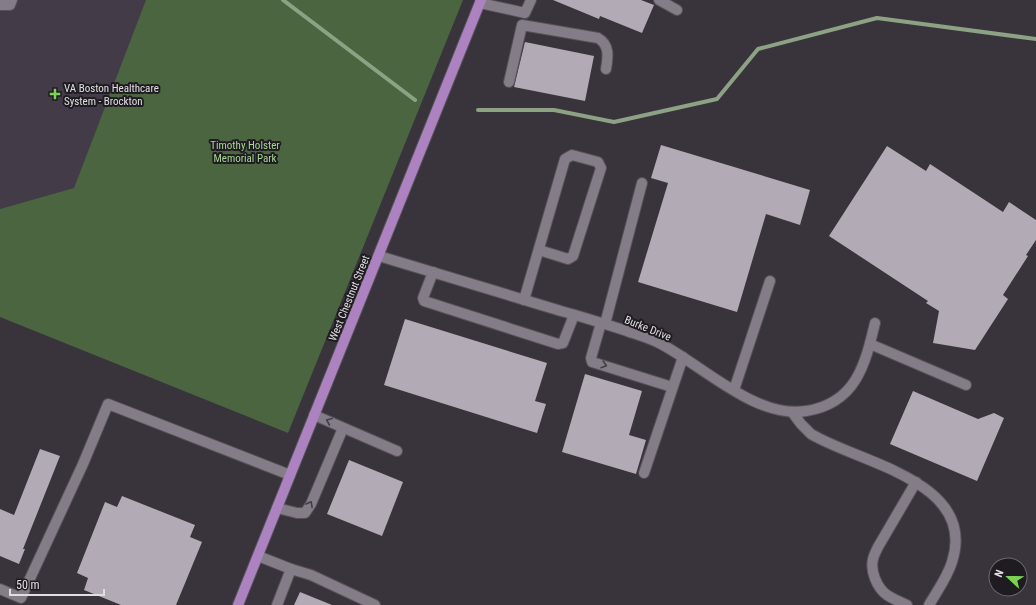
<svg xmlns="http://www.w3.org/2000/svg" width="1036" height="605" viewBox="0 0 1036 605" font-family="'Roboto Condensed',sans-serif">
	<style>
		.built { fill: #443b49 }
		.green { fill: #4a6540 }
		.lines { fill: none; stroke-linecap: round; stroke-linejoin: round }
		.stream { stroke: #8da185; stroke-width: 4 }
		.building { fill: #b2aab5 }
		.minor-casing { stroke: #565158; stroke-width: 12 }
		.major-casing { stroke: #565158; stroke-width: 12 }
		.minor { stroke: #847d87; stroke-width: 10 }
		.major { stroke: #ad82c1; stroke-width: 10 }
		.oneway { stroke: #423e44 }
		.poi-dot { fill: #7dd154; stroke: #1e1c20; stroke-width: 1.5 }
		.labels { text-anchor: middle; stroke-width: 4; stroke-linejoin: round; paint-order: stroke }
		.poi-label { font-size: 11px; fill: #e1dde3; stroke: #1e1c20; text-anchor: start }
		.park-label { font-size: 11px; fill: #a7d594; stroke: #1e1c20 }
		.street-label { font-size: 11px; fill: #e1dde3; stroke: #1e1c20 }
	</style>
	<rect width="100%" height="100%" fill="#39333b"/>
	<!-- built -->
	<polygon class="built" points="0,0 147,0 74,188 0,209"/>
	<!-- green -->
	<polygon class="green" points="146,0 463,0 288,433 0,317 0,209 74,188"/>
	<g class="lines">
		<!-- stream -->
		<g class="stream">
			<polyline points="283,0 415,100"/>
			<polyline points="478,110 554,110 614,122 717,99 758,49 877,18 1036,39"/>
		</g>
	</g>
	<!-- building -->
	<g class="building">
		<polygon points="553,0 641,0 654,5 642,33 600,16 599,19"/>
		<polygon points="525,42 594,56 585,101 514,87"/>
		<polygon points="661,145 810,190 800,225 766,214 737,312 638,282 668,183 651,178"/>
		<polygon points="887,146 926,171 930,164 1003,212 1009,202 1036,220 1036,240 1026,255 1028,256 1003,295 1008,299 975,350 933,343 939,311 926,303 928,301 829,236"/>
		<polygon points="405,319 547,363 535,401 546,404 537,433 384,385"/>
		<polygon points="585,374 642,391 629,435 646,440 636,474 562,452"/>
		<polygon points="913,391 978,419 994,413 1004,418 977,481 890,444"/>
		<polygon points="40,449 60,456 23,549 25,549 19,564 0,556 0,509 14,515"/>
		<polygon points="349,460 403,482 382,536 327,514"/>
		<polygon points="122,496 195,525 190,537 202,542 176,605 121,605 84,590 88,578 77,573 105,502 117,507"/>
		<polygon points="300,592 332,605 294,605"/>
	</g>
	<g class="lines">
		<!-- minor casing -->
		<g class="minor-casing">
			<g id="minor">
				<polyline points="659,0 677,10"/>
				<polyline points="480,3 525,13 531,0"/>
				<polyline points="0,5 10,5 12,0"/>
				<path d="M509,82l13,-57 76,13c12,7 10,19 8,31"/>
				<path d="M379,256c60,18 121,36 182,55 22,6 44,13 66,20 11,4 23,7 34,13 42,22 95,75 145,67 50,-8 59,-46 69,-88"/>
				<polyline points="433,272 423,298 424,301 558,344 563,343 574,315"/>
				<polyline points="524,300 565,159 572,155 598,162 601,168 573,256 568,259 539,250"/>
				<polyline points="601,323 591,358 592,362 672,387"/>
				<polyline points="605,324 642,183"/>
				<polyline points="870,344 966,385"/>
				<polyline points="734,390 770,281"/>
				<path d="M792,412l9,12 10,10c48,29 167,47 141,128 -5,16 -15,29 -23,43"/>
				<polyline points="314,415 397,451"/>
				<polyline points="644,473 683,357"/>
				<polyline points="277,508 297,513 305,513 311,504 343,428"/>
				<polyline points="258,556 291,569 277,605"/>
				<polyline points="291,569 311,575 375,605"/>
				<polyline points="0,589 21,598 83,464 108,404 290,475"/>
				<path d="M907,605c-7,-3 -14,-6 -20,-10 -10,-7 -17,-24 -14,-36 1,-4 3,-8 5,-12l38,-65"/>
			</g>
		</g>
		<!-- major casing -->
		<g class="major-casing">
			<polyline id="major" points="238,605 481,0"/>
		</g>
		<!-- minor -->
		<use href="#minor" class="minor"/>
		<!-- major -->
		<use href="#major" class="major"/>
	</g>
	<!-- one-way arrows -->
	<defs><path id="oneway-chevron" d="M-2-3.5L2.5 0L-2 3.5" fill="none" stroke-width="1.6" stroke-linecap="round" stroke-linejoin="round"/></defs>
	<g class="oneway">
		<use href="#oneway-chevron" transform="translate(604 365) rotate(18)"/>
		<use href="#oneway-chevron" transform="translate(329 421) rotate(-157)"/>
		<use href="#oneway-chevron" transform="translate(310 504) rotate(-61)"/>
	</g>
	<!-- markers -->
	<path class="poi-dot" d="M53 88h4v4h4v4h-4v4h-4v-4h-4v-4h4z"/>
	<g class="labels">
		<!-- poi labels -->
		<g class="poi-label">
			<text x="64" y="92">VA Boston Healthcare<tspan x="64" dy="13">System - Brockton</tspan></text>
		</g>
		<!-- park labels -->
		<g class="park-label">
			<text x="245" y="149">Timothy Holster<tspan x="245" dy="13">Memorial Park</tspan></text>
		</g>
		<!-- street labels -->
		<g class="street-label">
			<text transform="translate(349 298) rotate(-68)" y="4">West Chestnut Street</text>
			<text transform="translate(648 328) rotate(22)" y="4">Burke Drive</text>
		</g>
	</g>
	<!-- north arrow -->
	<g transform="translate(1008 577) rotate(292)"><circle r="19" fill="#1e1c20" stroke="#6c696e"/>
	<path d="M0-3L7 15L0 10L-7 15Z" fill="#7dd154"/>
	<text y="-6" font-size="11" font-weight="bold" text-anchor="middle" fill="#e1dde3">N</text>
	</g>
	<!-- scale -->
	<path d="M10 589v6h94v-6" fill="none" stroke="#e1dde3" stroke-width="2"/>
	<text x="16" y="589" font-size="12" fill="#e1dde3" stroke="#1e1c20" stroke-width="3" paint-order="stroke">50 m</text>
</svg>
